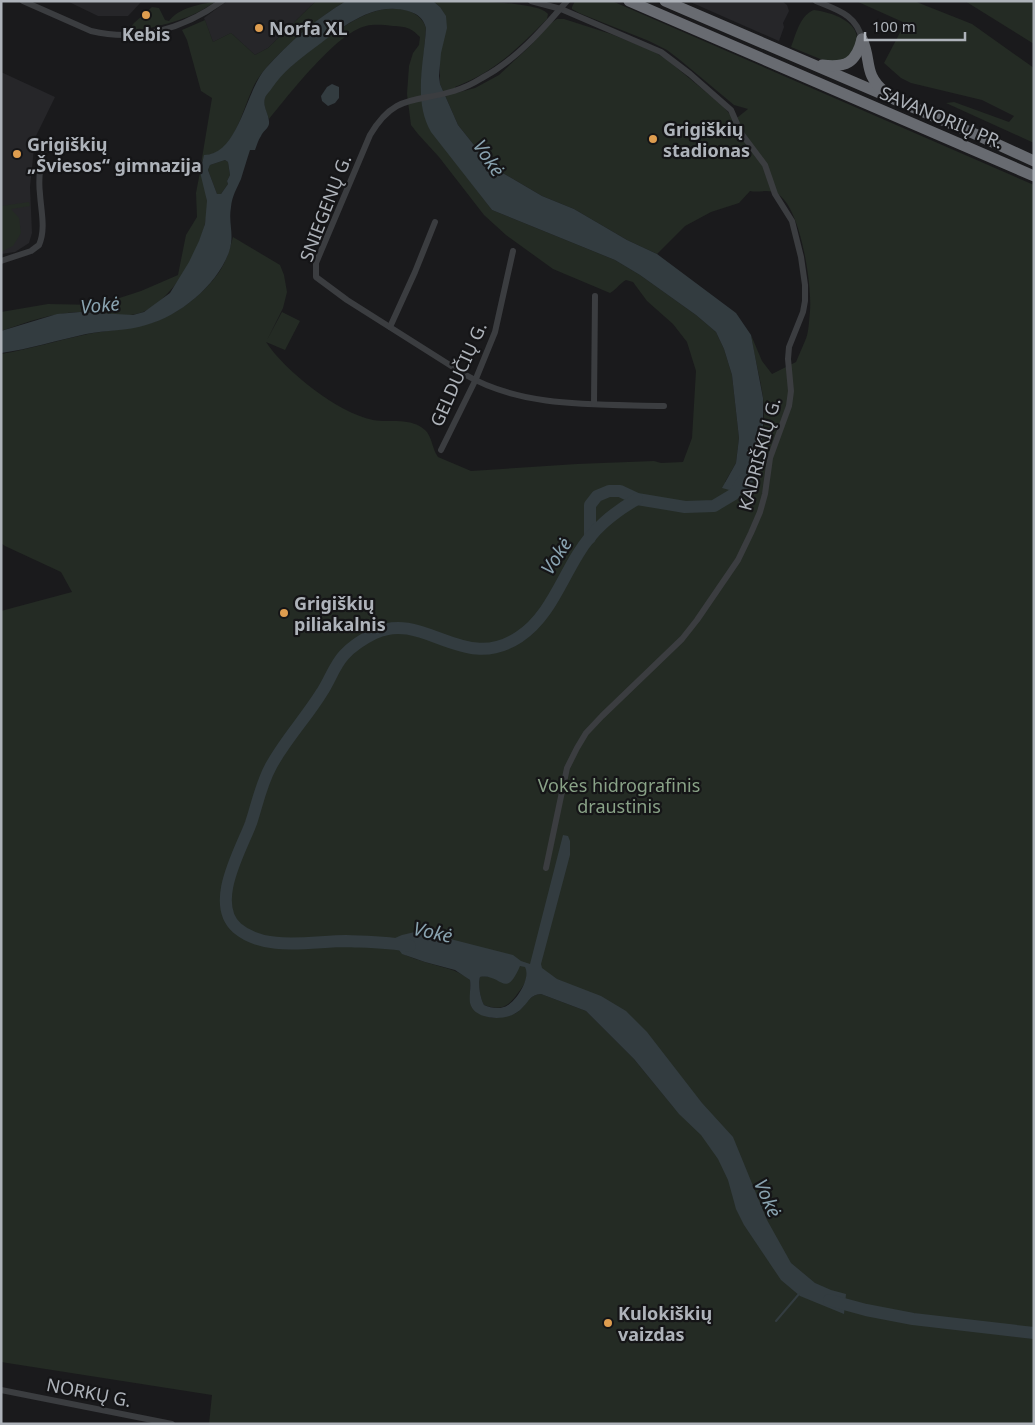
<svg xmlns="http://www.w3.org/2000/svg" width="1035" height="1425" viewBox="0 0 1035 1425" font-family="'Noto Sans',sans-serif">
<rect width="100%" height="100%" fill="#1a1a1c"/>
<!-- built -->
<g fill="#262629">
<polygon points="67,1 142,1 128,16 98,16"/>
<polygon points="227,1 316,1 268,48 255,55 231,33 213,42 204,18"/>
<polygon points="688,1 782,1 787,5 789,11 783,23 784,27 779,41"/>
<polygon points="1,72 55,97 35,138 30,187 32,233 29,243 15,252 1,254"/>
</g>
<!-- green -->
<g fill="#242b24" fill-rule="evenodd">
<path d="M216,1C190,20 167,24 136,31L131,27L134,23L152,7L159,8L165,20L169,21C180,7 199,5 216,1Z"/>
<path d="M316,1H346C319,17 277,52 259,77C243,99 238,155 205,155L201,164L212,98L201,91L187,40L182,30L205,20L213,42L231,33L255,55L268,48Z"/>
<path d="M433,1C454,1 538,0 548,14L547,19C517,49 496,71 455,87L456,93L475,88L499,75L530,46L551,23L557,19H564L611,34L653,51L666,59L723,106L733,118L738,117L748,109L734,105L680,60L667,50L649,41L579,13L572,9V7L575,1H612L1034,185V1424H209L212,1395L1,1362V611L72,592L61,572L5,546L1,543V354C31,349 58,340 88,334C109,330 140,328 159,320C182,311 208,290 221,269C227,259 230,248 233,237L280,265L284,275L287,292L283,308L267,340L282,312L300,321L285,350L266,342C285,371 338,413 373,420C390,423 411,417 425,430C432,436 432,449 438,457L471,471L577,464L654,461L661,463L683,462L692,438L696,371L687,342L673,324L647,301L633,282L626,280C619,284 617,289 610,293L553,269L506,235L484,215L439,157L418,134L411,125L407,94L409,66L413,53L419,45L420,37C410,27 407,27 393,26C384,25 374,24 366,26C337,32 288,96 269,119C267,113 262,104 265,97C275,73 344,22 370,13C389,6 419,6 426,28L421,86L445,148L492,210L615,260L640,275L696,315L716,332L724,349L732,375L739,438L736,463L725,482L750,489C761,462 766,427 763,397C760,376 754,356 751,335L762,361L772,374L796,362C799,355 802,348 805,341C809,333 809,320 810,311C812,285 801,210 779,195C770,188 760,193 750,191L739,203L711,212L685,226L657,254L627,240L574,209L542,196L501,172L486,160L458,125L440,84V7ZM403,954L514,980L483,976L480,977C478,985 480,998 484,1005C501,1011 508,1007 518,993C524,985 527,981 527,971L620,1015L676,1110L634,1059L586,1011L541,994C527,995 526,1007 516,1013C508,1017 499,1017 491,1018L470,1003V980C455,968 443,968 425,962C418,960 410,957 403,954Z"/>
<polygon points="856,1 914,1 972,24 1034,68 1034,143 946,103 954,102 1009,122 1014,116 982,100 911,83 901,78 884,63 905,23"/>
<polygon points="965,1 1034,1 1034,44"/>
<path d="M814,10C830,12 860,21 857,42C856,48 851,55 849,60L830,63L791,47C796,34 800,15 814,10Z"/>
<polygon points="225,160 228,162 230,175 227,181 228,184 221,194 217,194 208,170 210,165"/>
<path d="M200,172C203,181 207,191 207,201C210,237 176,298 143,312C124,320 99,311 79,312C52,313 27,322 1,331V312L48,304L98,305L141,291L178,275L186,235L197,217L196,193Z"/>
<polygon points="29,202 30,206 11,209 19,218 21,233 13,246 1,252 1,206"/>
</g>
<!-- water -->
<g fill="#333c40" fill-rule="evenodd">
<path d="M346,1H433L440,7L446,16L447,28L441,53L439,76L440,84L458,125L486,160L501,172L542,196L574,209L627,240L657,254L736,313L751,335L763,398V435L753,481L748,495L722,488L736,463L739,438L732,375L724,349L716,332L696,315L640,275L615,260L492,210L431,132C413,100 424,63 426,28C423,18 418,14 408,11C372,0 339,30 313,49C297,61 283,72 272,88C270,91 266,95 265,98C262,107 270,115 269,124C268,129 263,131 261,136C258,140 257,145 255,150H250C247,159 244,169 241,179C237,188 232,196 231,207C228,224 235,234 229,252C217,285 180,316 146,325C127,331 106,330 86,334C58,340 30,349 1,353V331L57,314L80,312L133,315L144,312L170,293L189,262L199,241L205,224L207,201L200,172L204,155C239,155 246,89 266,68C288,43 317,18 346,1ZM225,160L228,162L230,175L227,181L228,184L221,194H217L208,170L210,165Z"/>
<polygon points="332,84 339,87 339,98 335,103 328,106 322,101 321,96 327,87"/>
<path d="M563,835L568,836L570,841V855L541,964L542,968L557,979L601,996L626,1011L647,1032L702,1103L733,1137L767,1220L791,1263L815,1283L831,1290L846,1294L844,1314L800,1296L781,1280L744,1225L736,1209L728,1180L718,1159L701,1135L679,1114L634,1059L586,1011L541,994C530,995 530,1000 523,1007C514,1018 497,1020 484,1016C477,1014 472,1010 470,1003C469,996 471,988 470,980L455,970L425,962L402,954L394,943L395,938L402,935L419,931L513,955L521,961L530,964ZM520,966L525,967C531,978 517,1000 508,1005C501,1010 491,1008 484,1005C480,998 478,984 480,977C501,973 505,1001 520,966Z"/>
</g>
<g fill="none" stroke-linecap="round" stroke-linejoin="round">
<!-- stream -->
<polyline stroke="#333c40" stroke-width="2" points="776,1321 799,1294"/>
<!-- river -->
<g stroke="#333c40" stroke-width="12">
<polyline points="590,538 590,505 597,496 609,491 620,491 637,499 685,507 714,506 734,494 744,479"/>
<path d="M410,946C389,942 367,942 346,941C312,941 265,952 237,928C209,903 241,850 251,823C257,805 261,784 271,766C285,740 306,718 322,692C330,680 334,666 344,655C353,645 363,639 375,633C424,610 463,674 519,637C548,618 560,583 578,554C593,529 613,513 637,499"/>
<polyline points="829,1300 866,1310 913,1319 1034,1333"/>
</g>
<!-- street -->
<g stroke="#3b3d40" stroke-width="6">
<path d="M23,1L91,31C138,42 183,29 222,1"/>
<polyline points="531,1 561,9 661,52 690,74 731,110 741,133 765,165 775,194 792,221 801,257 805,285 805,301 803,312 789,347 788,359 791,391 789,406 770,458 765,494 760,512 751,533 738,560 697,620 682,639 602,716 586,733 577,748 567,768 546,868"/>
<path d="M567,1C542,30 516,60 482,78C474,83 464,88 454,91C415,103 395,93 370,135L316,263V277L347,300L464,374C524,409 597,404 664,406"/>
<path d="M816,1C837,10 856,14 862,39"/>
<path d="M1,261L31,251L39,245C46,229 41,211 40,194C38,179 40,166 43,151"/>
<polyline points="390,327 415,272 435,222"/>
<polyline points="594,404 595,296"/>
<polyline points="441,450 475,381 495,332 513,251"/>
<polyline points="1,1390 172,1424"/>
</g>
<!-- highway -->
<g stroke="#686b71" stroke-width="11">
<polyline points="629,1 1034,176"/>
<polyline points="665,1 975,134 1034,161"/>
<path d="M862,39C872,61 863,74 885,92"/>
<path d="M822,65C846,68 856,63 862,39"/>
</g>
</g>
<!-- markers -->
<g fill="#de9d4f" stroke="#151517" stroke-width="2">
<circle cx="146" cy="15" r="5"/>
<circle cx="259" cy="28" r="5"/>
<circle cx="653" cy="139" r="5"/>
<circle cx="17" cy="154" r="5"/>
<circle cx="284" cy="613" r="5"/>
<circle cx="608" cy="1323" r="5"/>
</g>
<g text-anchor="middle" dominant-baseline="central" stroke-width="4.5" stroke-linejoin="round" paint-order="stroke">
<!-- poi labels -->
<g font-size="18" font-weight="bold" fill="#aeb3ba" stroke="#151517" text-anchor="start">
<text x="269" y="28">Norfa XL</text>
<text x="146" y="34" text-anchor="middle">Kebis</text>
<text x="663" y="129">Grigiškių<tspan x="663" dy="21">stadionas</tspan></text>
<text x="27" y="144">Grigiškių<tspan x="27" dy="21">„Šviesos“ gimnazija</tspan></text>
<text x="294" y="603">Grigiškių<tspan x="294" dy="21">piliakalnis</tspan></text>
<text x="618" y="1313">Kulokiškių<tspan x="618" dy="21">vaizdas</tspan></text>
</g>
<!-- street labels -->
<g font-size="18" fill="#aeb3ba" stroke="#151517">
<text transform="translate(942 117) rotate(23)">SAVANORIŲ PR.</text>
<text transform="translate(325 208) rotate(-69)">SNIEGENŲ G.</text>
<text transform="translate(458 374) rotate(-66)">GELDUČIŲ G.</text>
<text transform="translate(759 454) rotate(-75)">KADRIŠKIŲ G.</text>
<text transform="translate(89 1392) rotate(11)">NORKŲ G.</text>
</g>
<!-- park labels -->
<g font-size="18" fill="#89a287" stroke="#151517">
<text x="619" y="785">Vokės hidrografinis<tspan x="619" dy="21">draustinis</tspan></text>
</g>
<!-- water labels -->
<g font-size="19" font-style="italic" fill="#89a3b0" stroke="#151517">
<text transform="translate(489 158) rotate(56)">Vokė</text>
<text transform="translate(100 305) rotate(-5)">Vokė</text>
<text transform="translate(556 556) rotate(-57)">Vokė</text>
<text transform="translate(433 932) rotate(12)">Vokė</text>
<text transform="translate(768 1198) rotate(66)">Vokė</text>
</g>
</g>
<!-- border -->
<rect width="1035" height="1425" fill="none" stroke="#aeb3ba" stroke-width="5"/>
<!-- scale -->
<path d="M865 32v8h100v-8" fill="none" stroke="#aeb3ba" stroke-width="2.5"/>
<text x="872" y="32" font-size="15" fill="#aeb3ba" stroke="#151517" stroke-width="4" paint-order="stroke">100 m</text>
</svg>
